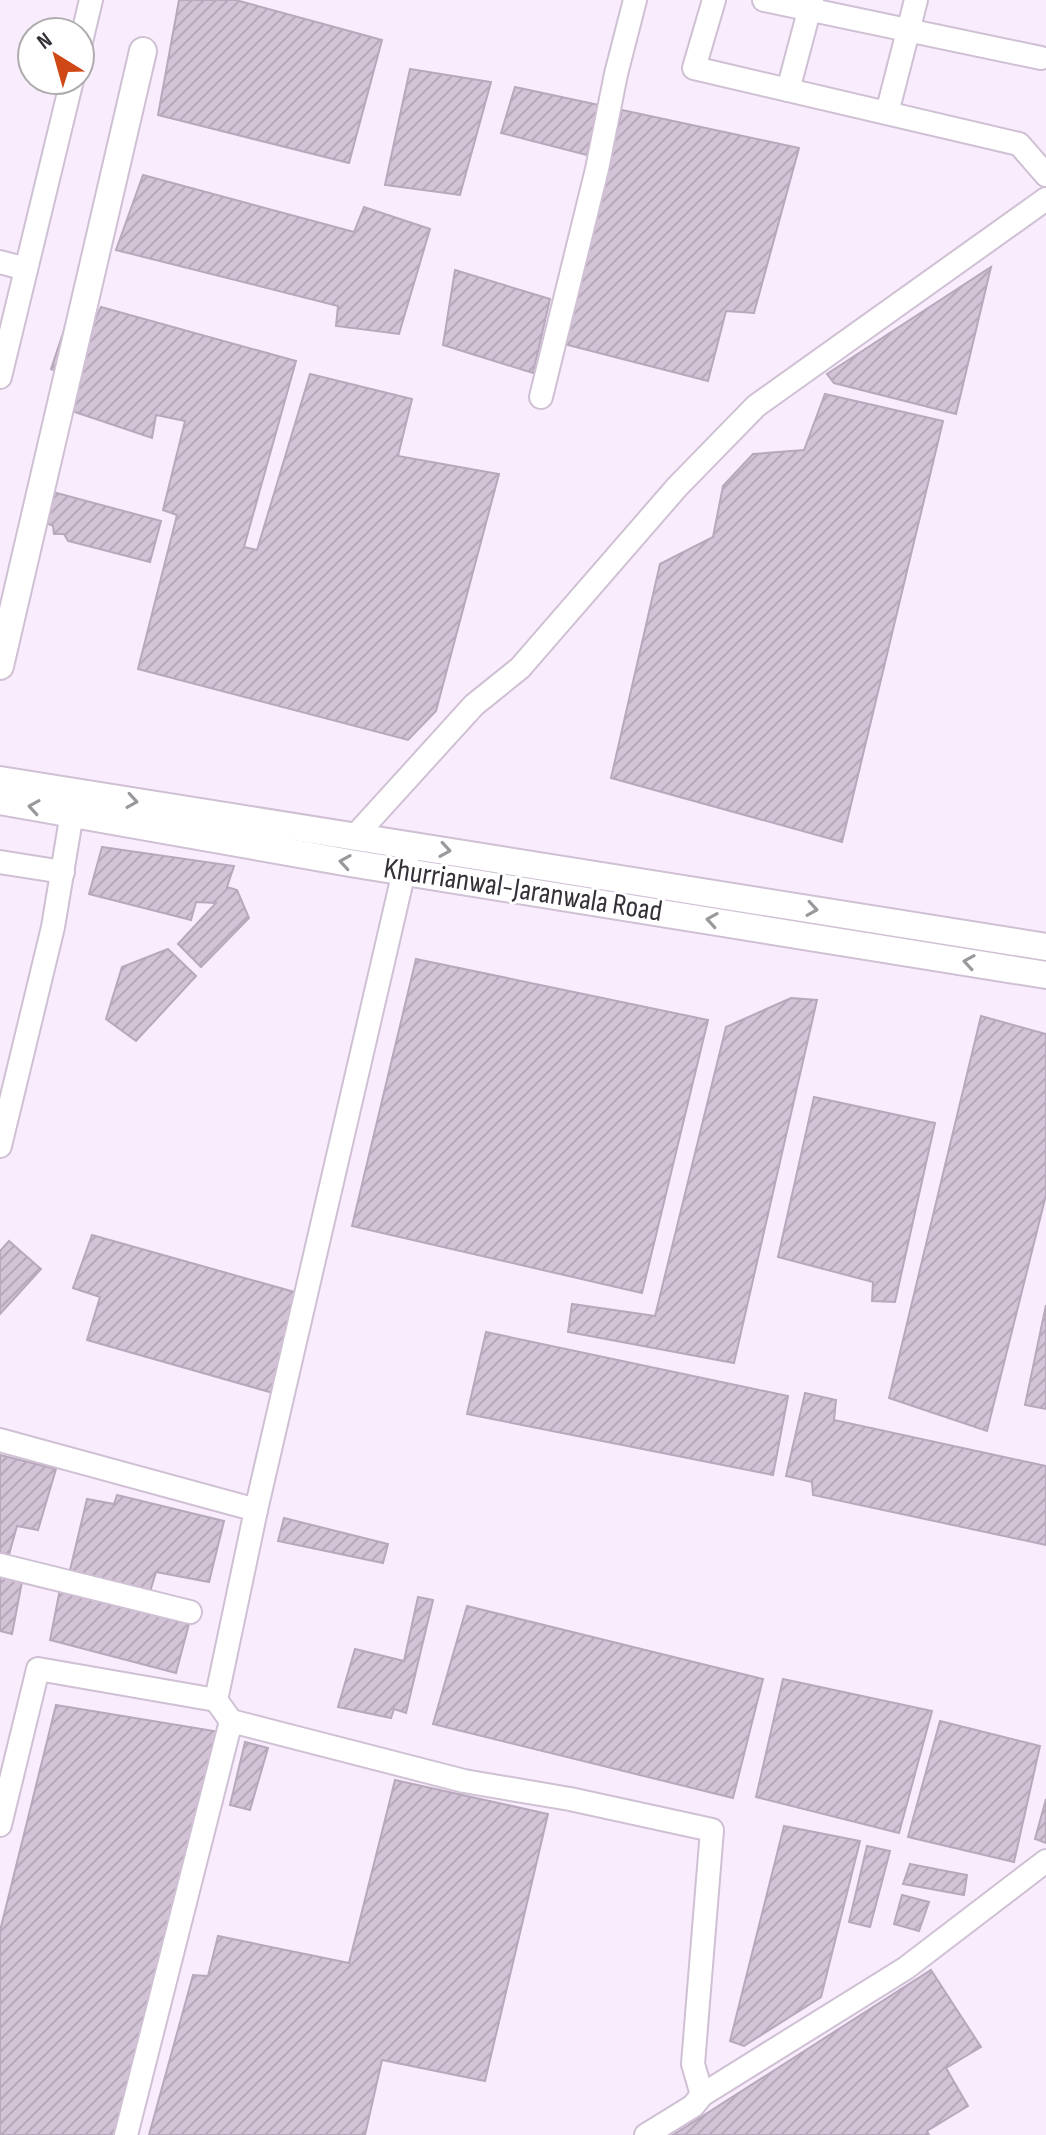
<svg xmlns="http://www.w3.org/2000/svg" width="1046" height="2135" viewBox="0 0 1046 2135" font-family="'Sofia Sans Condensed',sans-serif">
<defs>
<pattern id="building-hatch" width="6" height="6" patternUnits="userSpaceOnUse" patternTransform="scale(2)"><rect width="6" height="6" fill="#d3c3d7"/><path d="M-1 1l2-2M0 6l6-6M5 7l2-2" fill="none" stroke="#b6a8b9"/></pattern>
</defs>
<rect width="100%" height="100%" fill="#f9edfd"/>
<!-- building -->
<g fill="url(#building-hatch)" stroke="#b7a8bc" stroke-width="2">
<polygon points="179,0 236,0 382,40 349,163 158,115"/>
<polygon points="410,69 491,82 460,195 385,185"/>
<polygon points="515,87 599,105 587,155 501,133"/>
<polygon points="622,110 799,148 754,313 726,311 708,381 564,344"/>
<polygon points="143,175 354,232 364,207 430,229 399,334 336,326 338,306 116,250"/>
<polygon points="991,267 956,414 834,383 827,374"/>
<polygon points="455,270 550,299 533,373 443,345"/>
<polygon points="101,307 296,361 244,547 257,550 310,374 412,399 398,456 499,474 436,711 408,740 138,669 177,515 163,510 185,421 156,415 152,438 69,410 76,377 51,369 65,327 88,335"/>
<polygon points="825,394 943,421 842,842 611,778 660,564 713,537 723,486 753,454 804,450"/>
<polygon points="53,492 161,521 150,562 68,541 64,534 54,534 53,526 44,522"/>
<polygon points="102,847 234,866 227,887 237,890 249,918 201,967 178,944 216,903 196,902 191,920 89,894"/>
<polygon points="168,949 196,976 136,1041 106,1019 122,967"/>
<polygon points="416,959 708,1020 642,1293 352,1226"/>
<polygon points="791,998 817,1000 734,1363 568,1332 572,1304 655,1316 726,1027"/>
<polygon points="981,1016 1046,1034 1046,1195 987,1431 889,1398"/>
<polygon points="814,1097 935,1123 895,1302 872,1301 873,1282 778,1257"/>
<polygon points="92,1235 298,1293 273,1393 87,1340 100,1297 73,1288"/>
<polygon points="9,1241 41,1269 0,1314 0,1251"/>
<polygon points="1046,1305 1046,1409 1025,1405"/>
<polygon points="486,1332 788,1396 773,1475 467,1414"/>
<polygon points="805,1393 836,1400 834,1420 1046,1466 1046,1545 813,1495 812,1482 786,1476"/>
<polygon points="0,1455 56,1469 38,1530 17,1526 8,1558 0,1556"/>
<polygon points="117,1495 224,1521 209,1582 156,1572 149,1595 70,1570 87,1499 114,1504"/>
<polygon points="284,1518 388,1544 383,1563 278,1541"/>
<polygon points="0,1576 22,1582 12,1634 0,1631"/>
<polygon points="60,1589 190,1620 176,1673 50,1640"/>
<polygon points="418,1597 433,1600 406,1713 394,1709 391,1718 338,1707 355,1649 404,1661"/>
<polygon points="467,1606 763,1679 733,1798 433,1724"/>
<polygon points="783,1679 932,1711 899,1833 756,1797"/>
<polygon points="56,1705 220,1732 115,2135 0,2135 0,1931"/>
<polygon points="940,1721 1040,1746 1014,1862 908,1837"/>
<polygon points="245,1742 268,1748 250,1810 230,1805"/>
<polygon points="395,1780 548,1814 485,2081 382,2060 365,2135 149,2135 193,1975 208,1976 218,1936 349,1963"/>
<polygon points="1046,1799 1046,1843 1035,1839"/>
<polygon points="784,1826 860,1841 821,1997 744,2046 730,2041"/>
<polygon points="867,1846 890,1851 870,1927 849,1922"/>
<polygon points="910,1864 967,1875 964,1895 903,1884"/>
<polygon points="902,1895 929,1902 919,1931 894,1924"/>
<polygon points="931,1970 981,2047 946,2068 968,2106 927,2131 929,2135 673,2135"/>
</g>
<g fill="none" stroke-linecap="round" stroke-linejoin="round">
<!-- minor casing -->
<g stroke="#cfc0d4" stroke-width="26">
<g id="minor">
<polyline points="714,0 694,68 1019,144 1046,175"/>
<polyline points="764,0 1041,58"/>
<polyline points="80,46 91,0"/>
<polyline points="788,90 812,0"/>
<polyline points="887,113 916,0"/>
<polyline points="0,262 26,269"/>
<polyline points="0,377 72,80"/>
<polyline points="541,397 597,169 616,74 635,0"/>
<polyline points="356,835 474,705 520,668 677,487 756,406 1046,199"/>
<polyline points="0,862 63,872"/>
<polyline points="0,1146 53,927 72,813"/>
<polyline points="0,1440 256,1510"/>
<polyline points="0,1565 190,1612"/>
<polyline points="216,1700 256,1510 408,854"/>
<polyline points="231,1721 464,1781 570,1799 712,1830 693,2064 702,2095"/>
<polyline points="0,1825 38,1669 216,1700 231,1721 126,2135"/>
<polyline points="646,2135 693,2106 702,2095 906,1968 1046,1861"/>
</g>
</g>
<!-- major casing -->
<g stroke="#cfc0d4" stroke-width="30">
<g id="major">
<polyline points="0,666 143,51"/>
<polyline points="0,780 1046,947"/>
<polyline points="0,801 350,863 1046,975"/>
</g>
</g>
<!-- minor -->
<use href="#minor" stroke="#fff" stroke-width="22"/>
<!-- major -->
<use href="#major" stroke="#fff" stroke-width="26"/>
</g>
<!-- one-way arrows -->
<defs><path id="oneway-chevron" d="M-2-3.5L2.5 0L-2 3.5" fill="none" stroke-width="1.6" stroke-linecap="round" stroke-linejoin="round" transform="scale(2)"/></defs>
<g stroke="#9a989c">
<use href="#oneway-chevron" transform="translate(132 801) rotate(9)"/>
<use href="#oneway-chevron" transform="translate(34 807) rotate(-171)"/>
<use href="#oneway-chevron" transform="translate(445 850) rotate(9)"/>
<use href="#oneway-chevron" transform="translate(345 862) rotate(-171)"/>
<use href="#oneway-chevron" transform="translate(812 909) rotate(9)"/>
<use href="#oneway-chevron" transform="translate(712 920) rotate(-171)"/>
<use href="#oneway-chevron" transform="translate(969 962) rotate(-171)"/>
</g>
<g text-anchor="middle" dominant-baseline="central" stroke-width="6" stroke-linejoin="round" paint-order="stroke">
<!-- street labels -->
<g font-size="30" fill="#363038" stroke="#fff">
<text transform="translate(523 890) rotate(9)">Khurrianwal-Jaranwala Road</text>
</g>
</g>
<!-- north arrow -->
<g transform="translate(56 56) rotate(323)"><circle r="38" fill="#ffffff" stroke="#afacaf" stroke-width="2"/>
<path d="M0-6L14 30L0 20L-14 30Z" fill="#d04816"/>
<text y="-12" font-size="22" font-weight="bold" text-anchor="middle" fill="#363038">N</text>
</g>
</svg>
